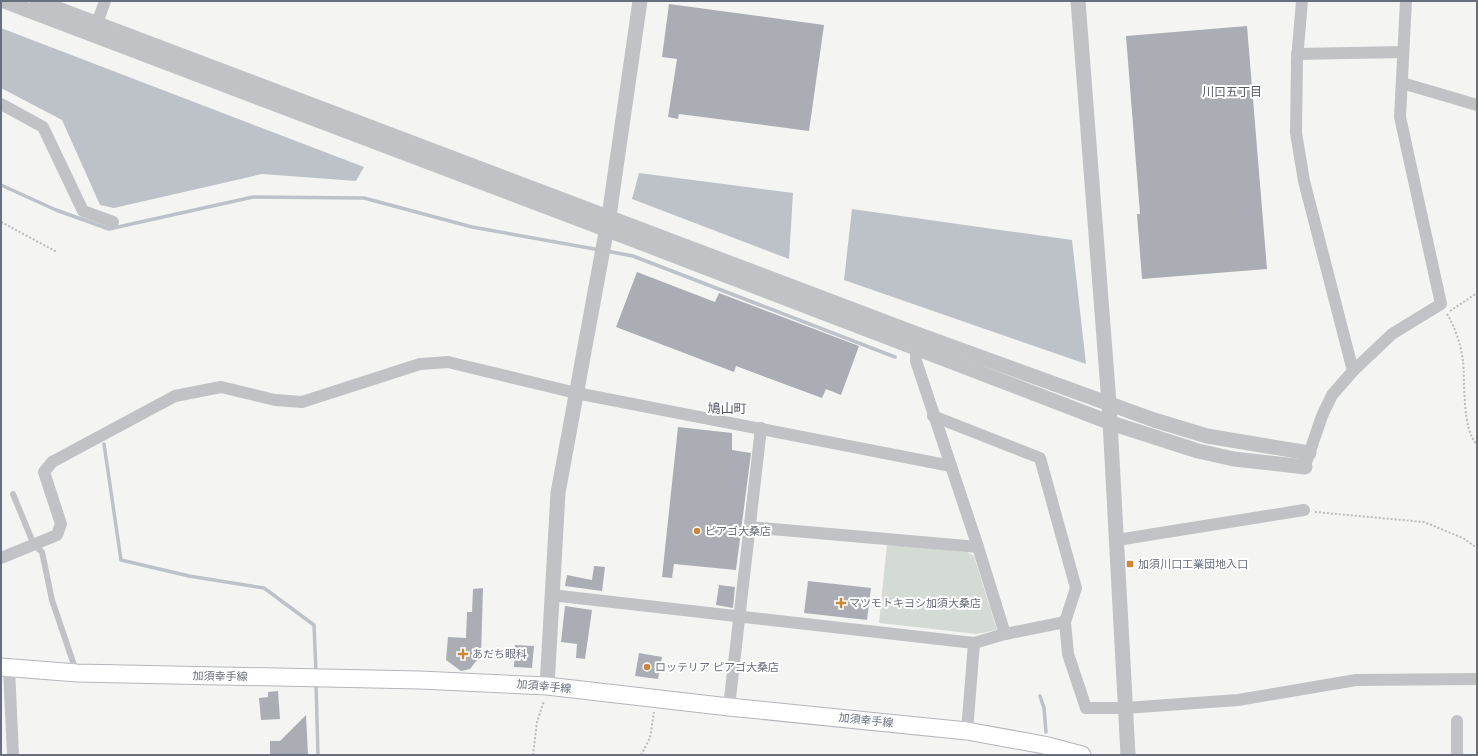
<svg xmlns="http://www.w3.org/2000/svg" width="1478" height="756" viewBox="0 0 1478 756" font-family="Arial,'Noto Sans JP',sans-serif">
<rect width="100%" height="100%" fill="#f4f5f2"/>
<!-- green -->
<polygon fill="#d4dbd4" points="887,544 967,552 974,556 997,630 977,634 879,623"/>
<!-- water -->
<g fill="#bdc2c9">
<polygon points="1,28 364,167 356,181 262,174 114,208 100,205 62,120 1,88"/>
<polygon points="639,173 793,193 789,259 632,199"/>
<polygon points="852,209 1072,240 1086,364 844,280"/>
</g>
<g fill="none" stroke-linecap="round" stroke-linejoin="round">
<!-- stream -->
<g stroke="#bdc2c9" stroke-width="3.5">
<polyline points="1,185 56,210 109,229 253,197 364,198 472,227 600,250"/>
<polyline points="606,251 633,256 895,357"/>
<polyline points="104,444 121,560 189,576 264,588 314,625 316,672"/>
<polyline points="316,683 318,755"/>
<polyline points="1040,696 1044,708 1046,732"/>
</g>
</g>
<!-- building -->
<g fill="#aaadb4">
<polygon points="669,4 824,25 809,131 679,114 678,119 668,117 677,59 662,57"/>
<polygon points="1247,26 1267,269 1142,279 1137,214 1140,214 1126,36"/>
<polygon points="637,272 715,302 719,293 859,346 841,395 826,389 822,398 736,366 734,372 616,327"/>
<polygon points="678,427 732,433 732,450 751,453 736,570 674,564 672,578 662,577"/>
<polygon points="594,566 605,567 602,591 565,586 567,575 592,580"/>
<polygon points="808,581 871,588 867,620 804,613"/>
<polygon points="719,585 735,587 733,608 716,605"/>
<polygon points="483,588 481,655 470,669 461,671 446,660 448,637 466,638 467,612 472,612 473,589"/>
<polygon points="565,606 592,610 585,659 576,658 577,644 561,642"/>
<polygon points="515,645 534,646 532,668 514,667"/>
<polygon points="639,653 662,657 658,679 635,676"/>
<polygon points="278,691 280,719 261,720 259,698 268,697 268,692"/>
<polygon points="306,715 308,754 270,754 270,741 280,741"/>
</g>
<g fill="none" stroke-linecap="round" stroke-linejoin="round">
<!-- secondary casing -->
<g stroke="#b3b5bb" stroke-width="19">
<polyline id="secondary" points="1,667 77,673 420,680 547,686 729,707 967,731 1044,745 1082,755"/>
</g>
<!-- path -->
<g stroke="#babbbe" stroke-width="2" stroke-dasharray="2 2" stroke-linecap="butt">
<polyline points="1,222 57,252"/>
<polyline points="1450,311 1477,293"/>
<path d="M1447,314C1455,327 1461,345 1463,361C1465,380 1462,432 1477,444"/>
<polyline points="1315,512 1424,522 1463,538 1477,548"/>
<polyline points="533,755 537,722 544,701"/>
<polyline points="641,755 650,738 654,712"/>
</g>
<!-- service -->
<polyline stroke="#c1c2c6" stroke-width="6" points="13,494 34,545 42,552 52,600 76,671"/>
<!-- minor -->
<g stroke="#c1c2c6" stroke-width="12">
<polyline points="1302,1 1297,59 1296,133 1304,181 1353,371"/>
<polyline points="94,32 105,1"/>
<polyline points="1297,54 1403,52"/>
<polyline points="1402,83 1477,105"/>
<polyline points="1,104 43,127 83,211 113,222"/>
<polyline points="933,416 1040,458 1076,588 1065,622 1068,654 1086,708 1125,708 1238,700 1356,680 1477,679"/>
<polyline points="1307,460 1322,416 1332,395 1353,371 1392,334 1441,304 1400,117 1406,1"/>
<polyline points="749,527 978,547"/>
<polyline points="1117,540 1304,510"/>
<polyline points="1,558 57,535 61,524 44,472 52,462 175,396 221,387 275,400 302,402 420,364 448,362 576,393 951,466"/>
<polyline points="551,595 974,643 1005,634 978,547 916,361 916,341"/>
<polyline points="1005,634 1065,622"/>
<polyline points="9,669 13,755"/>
<polyline points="729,707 761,428"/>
<polyline points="967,731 974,643"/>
<polyline points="1457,755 1457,721"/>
</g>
<!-- tertiary -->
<g stroke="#c1c2c6" stroke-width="15">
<polyline points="4,1 626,237 1111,423 1198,451 1234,459 1305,467"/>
<polyline points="37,1 917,334 1154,420 1207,436 1309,453"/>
<polyline points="1078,1 1109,403 1128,755"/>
<polyline points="547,686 558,493 609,216 640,1"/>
</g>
<!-- secondary -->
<use href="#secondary" stroke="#fff" stroke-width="17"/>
</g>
<!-- markers -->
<g fill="#cd8539" stroke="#fff" stroke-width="1.5">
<circle cx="697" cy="531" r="4"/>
<rect x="1126" y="560" width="8" height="8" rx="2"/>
<path d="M839 597h4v4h4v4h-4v4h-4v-4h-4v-4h4z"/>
<path d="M461 648h4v4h4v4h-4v4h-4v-4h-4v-4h4z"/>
<circle cx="647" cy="667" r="4"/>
</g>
<g text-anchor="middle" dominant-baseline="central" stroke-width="4" stroke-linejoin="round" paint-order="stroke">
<!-- poi labels -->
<g font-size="11" fill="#676e7f" stroke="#fff" text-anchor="start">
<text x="705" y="531">ピアゴ大桑店</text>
<text x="1138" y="564">加須川口工業団地入口</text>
<text x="849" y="603">マツモトキヨシ加須大桑店</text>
<text x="472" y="654">あだち眼科</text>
<text x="655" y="667">ロッテリア ピアゴ大桑店</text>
</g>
<!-- street labels -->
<g font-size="11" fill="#676e7f" stroke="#fff">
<text transform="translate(220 676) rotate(1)">加須幸手線</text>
<text transform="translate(544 686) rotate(5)">加須幸手線</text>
<text transform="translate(866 720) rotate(6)">加須幸手線</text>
</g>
<!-- neighbourhood labels -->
<g font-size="12" fill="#545965" stroke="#fff">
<text x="1232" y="92">川口五丁目</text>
</g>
<!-- quarter labels -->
<g font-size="13" fill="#545965" stroke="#fff">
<text x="727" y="408">鳩山町</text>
</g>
</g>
<!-- border -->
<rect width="1478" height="756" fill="none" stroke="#676e7f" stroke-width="4"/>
</svg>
